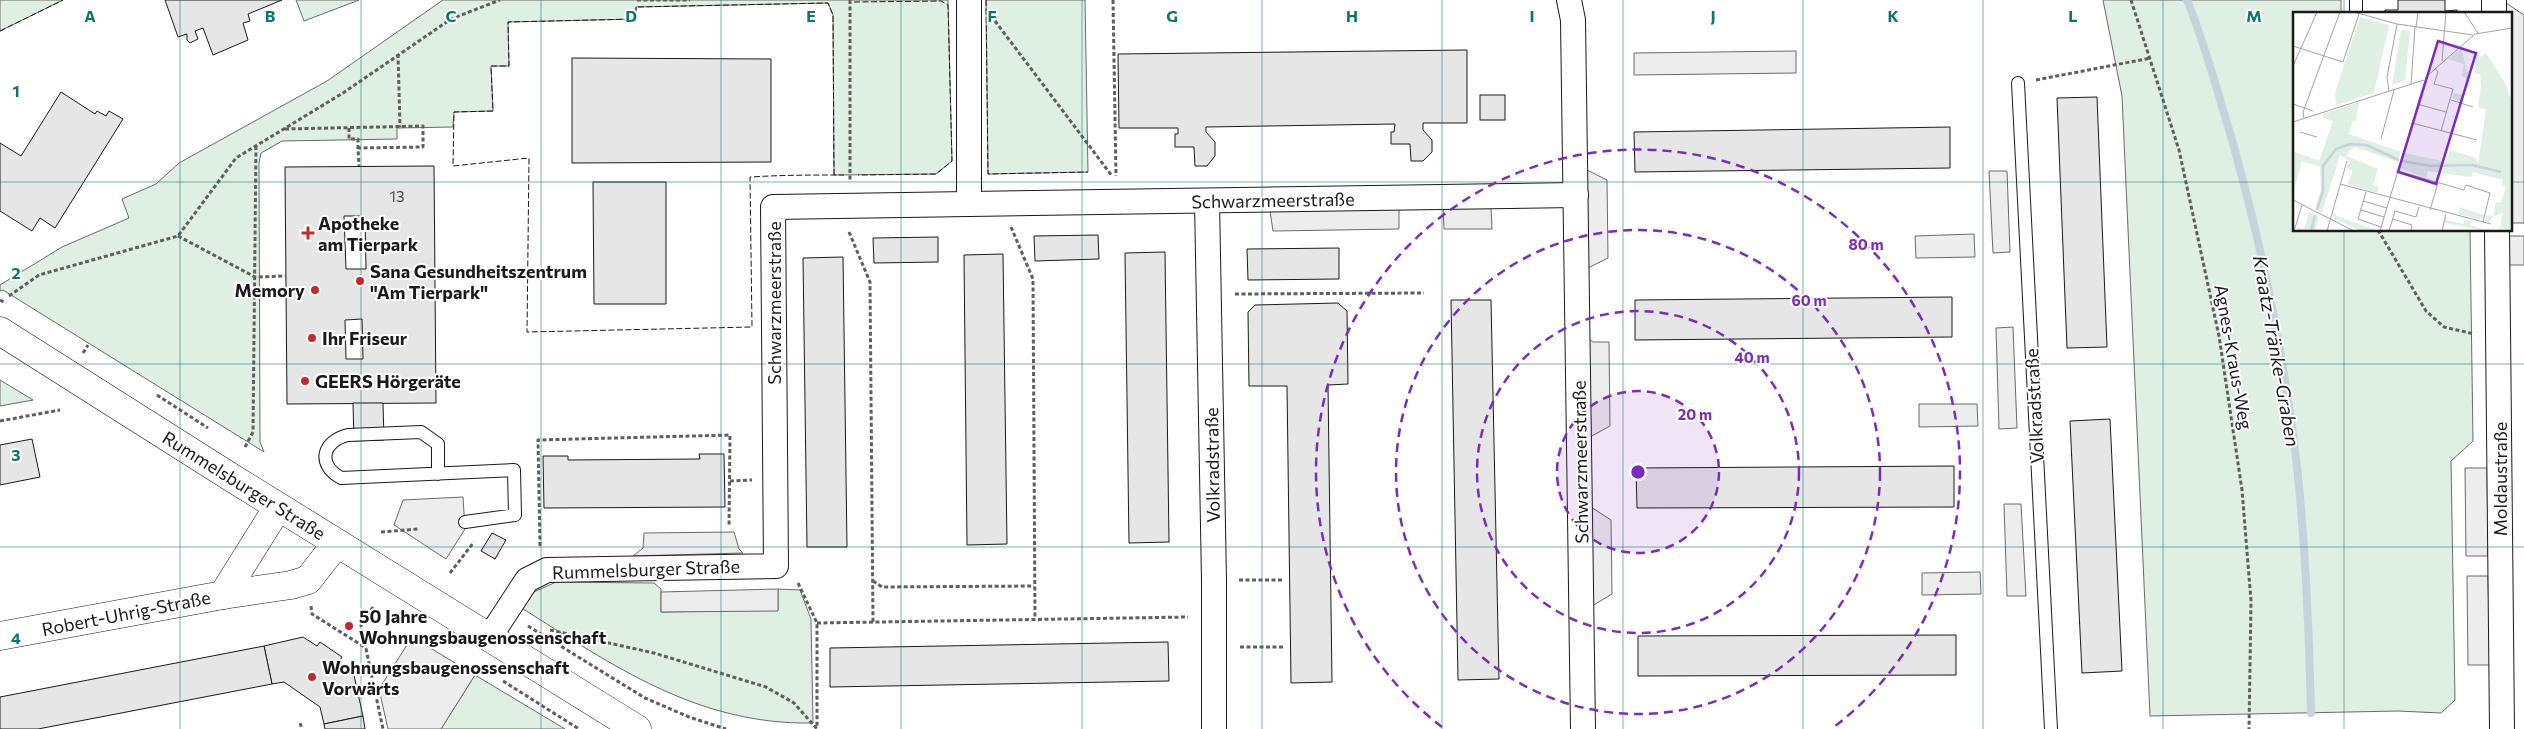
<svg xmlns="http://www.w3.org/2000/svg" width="2524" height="729" viewBox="0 0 2524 729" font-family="Commissioner,sans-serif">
<rect width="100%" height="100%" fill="#fff"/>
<!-- green -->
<g fill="#e0efe3" stroke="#6a6a6a">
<polygon points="0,0 63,0 0,31"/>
<polygon points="296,0 359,0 304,21"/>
<polygon points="443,0 948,0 952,161 936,174 834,175 833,15 828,3 636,7 636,19 508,22 509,66 491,66 493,111 454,112 453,127 397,128 397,139 282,141 261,153 259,163 260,442 264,452 3,290 0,291 0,285 62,247 129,218 122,199 156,184 179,163 327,81"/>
<polygon points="986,0 1085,0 1088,172 988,174"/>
<polygon points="2103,0 2341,0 2341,14 2294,14 2294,230 2470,230 2473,441 2451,461 2455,700 2441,713 2398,711 2150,716 2122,96"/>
<polygon points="0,380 33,400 0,406"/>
<path d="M556,582L654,583L661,589V612L778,610V589L800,590L811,619L813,723C697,725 614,666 520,607L534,592Z"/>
<polygon points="475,675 565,729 441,729"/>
</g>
<!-- parking -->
<g fill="#ededed" stroke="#6a6a6a">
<polygon points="2506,3 2524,15 2524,223 2510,223 2510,14 2506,14"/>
<polygon points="1796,51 1796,73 1634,75 1634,53"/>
<polygon points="1587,170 1607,180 1608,258 1588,268"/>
<polygon points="1989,171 2007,171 2010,252 1993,253"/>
<polygon points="1443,208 1491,208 1492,229 1444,229"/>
<polygon points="1399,209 1399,229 1273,231 1270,211"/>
<polygon points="1974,234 1975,257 1916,258 1915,236"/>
<rect x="2509" y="236" width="15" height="29"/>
<polygon points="2013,327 2017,428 1999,429 1996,328"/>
<polygon points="1589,339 1593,342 1609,342 1610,426 1590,437"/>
<polygon points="1919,404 1977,404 1978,426 1919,427"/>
<polygon points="2465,468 2487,468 2488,556 2466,556"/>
<polygon points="463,497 465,529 446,559 394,525 403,500"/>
<polygon points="2004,504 2021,504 2026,596 2007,596"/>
<polygon points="1591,507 1611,520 1612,594 1592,606"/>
<polygon points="734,532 739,549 743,553 633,556 643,548 644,533"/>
<polygon points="1980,572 1981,594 1922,595 1922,573"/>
<polygon points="2467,576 2488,576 2490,665 2468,665"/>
<polygon points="778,589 778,611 661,612 661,592"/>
<polygon points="412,637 475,675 441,729 388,729 379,689"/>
</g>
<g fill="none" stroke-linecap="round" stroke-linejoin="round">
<!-- stream -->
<path stroke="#c6d2dc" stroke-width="8" d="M2187,0C2204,41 2215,84 2228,126C2260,237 2284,352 2297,467C2306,549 2309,631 2311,713"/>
</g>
<!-- building -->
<g fill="#e6e6e6" stroke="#1a1a1a" fill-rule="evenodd">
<polygon points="165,0 282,0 248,14 250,21 243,23 248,40 213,55 203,28 195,31 198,39 190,43 187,40 187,34 178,37"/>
<polygon points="2398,0 2445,0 2445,11 2457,10 2457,14 2385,14 2385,10 2398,10"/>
<polygon points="1467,50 1467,123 1423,123 1423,130 1432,140 1432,152 1423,161 1411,161 1410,144 1391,144 1391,132 1394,132 1395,124 1206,127 1206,132 1215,142 1215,156 1207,166 1195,166 1194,147 1175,147 1175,134 1178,134 1178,128 1119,128 1118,54"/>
<polygon points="572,58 771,59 771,162 572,163"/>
<polygon points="61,92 95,114 97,111 106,116 109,111 123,119 55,228 40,218 32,231 0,211 0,143 21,156"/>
<rect x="1480" y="95" width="25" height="25"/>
<polygon points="2097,97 2107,347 2067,348 2057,98"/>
<polygon points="1950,127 1950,168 1635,172 1634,132"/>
<path d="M434,166L436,403L287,404L285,167ZM344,216H365L366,269H346ZM362,319L363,359H346L345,320Z"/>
<polygon points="593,182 666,182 666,304 594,304"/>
<polygon points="1098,235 1099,259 1035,261 1034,236"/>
<polygon points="938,237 938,262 874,263 873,238"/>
<polygon points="1339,248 1339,279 1248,280 1247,249"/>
<polygon points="1165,252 1169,542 1129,543 1125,253"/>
<polygon points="1003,254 1007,544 967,545 964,255"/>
<polygon points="843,257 847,547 807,547 803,258"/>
<polygon points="1952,297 1952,337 1635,340 1635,300"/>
<polygon points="1451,300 1491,300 1499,679 1458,680"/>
<polygon points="1338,303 1347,311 1348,384 1328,385 1332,682 1291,683 1287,386 1249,386 1248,312 1255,305"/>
<polygon points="353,403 383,403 384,440 354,441"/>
<polygon points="2110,419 2122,671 2082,673 2070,421"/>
<polygon points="32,439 40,477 0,485 0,445"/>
<polygon points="699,454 724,454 725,507 544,508 543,456 568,456 568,460 700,459"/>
<polygon points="1954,466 1954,507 1637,508 1636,468"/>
<polygon points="492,533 506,540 495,559 481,551"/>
<polygon points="1956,635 1956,675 1638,676 1638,636"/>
<polygon points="303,637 317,646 320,642 342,657 339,662 353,671 363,716 324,724 320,707 284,682 272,684 264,646"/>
<polygon points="1168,642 1169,681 830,687 830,648"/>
<polygon points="264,646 272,684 38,729 0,729 0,697"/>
<polygon points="363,716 365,729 325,729 324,724"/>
</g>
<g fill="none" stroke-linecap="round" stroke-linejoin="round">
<!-- lane casing -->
<g stroke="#1a1a1a" stroke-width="14">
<g id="lane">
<polyline points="2356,0 2356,14"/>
<polyline points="2018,83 2051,729"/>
<path d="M438,474V444L421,432L348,435C323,441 316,464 341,478L514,470L515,515L465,522"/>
</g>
</g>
<!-- street casing -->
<g stroke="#1a1a1a" stroke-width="26">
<g id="street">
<polyline points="969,0 969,204"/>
<polyline points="1569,0 1573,20 1583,729"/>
<polyline points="2494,0 2494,14"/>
<polyline points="1207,201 1214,580 1214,729"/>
<polyline points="2497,230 2502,729"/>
<polyline points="489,638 527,580 547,570 776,566 773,207 1576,195"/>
</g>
</g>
<!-- secondary casing -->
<g stroke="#1a1a1a" stroke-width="29">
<g id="secondary">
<polyline points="0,331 229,476 637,729"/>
<polyline points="223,595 278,507"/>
<polyline points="0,636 223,595 291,585 308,580 337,543"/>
</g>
</g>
<!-- path -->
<g stroke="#5f5f5f" stroke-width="3" stroke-dasharray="4 2.5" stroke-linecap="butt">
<polyline points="637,0 690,0"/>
<polyline points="850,0 850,181"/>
<polyline points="1113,0 1116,176"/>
<polyline points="2131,0 2179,150 2219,336 2242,490 2251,601 2249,729"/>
<polyline points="995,21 1112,176"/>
<polyline points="398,54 400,127"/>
<polyline points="2036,80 2151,58"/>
<polyline points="349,128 349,139 358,139 358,148"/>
<polyline points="285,129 423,126 423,147 358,148 359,166"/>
<polyline points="1011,227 1033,279 1035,619"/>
<polyline points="2378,230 2426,311 2444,327 2474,334"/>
<polyline points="849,232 870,282 873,622"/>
<polyline points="178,236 255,277 286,276"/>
<polyline points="1235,294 1424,293"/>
<polyline points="9,296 39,275 178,236 236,158 343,93 451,19 500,0"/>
<polyline points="0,300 6,303"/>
<polyline points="83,353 88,345"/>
<polyline points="157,395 208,428"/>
<polyline points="0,421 60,410"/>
<polyline points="245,447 253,432 256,146"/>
<polyline points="730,481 752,480"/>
<polyline points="381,532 418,529"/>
<polyline points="540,546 538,440 730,435 729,527"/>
<polyline points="450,573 474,542"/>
<polyline points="1239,580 1283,580"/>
<polyline points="873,581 882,587 1034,586"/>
<polyline points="798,583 817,623 817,728"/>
<polyline points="311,606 312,614 366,648"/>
<polyline points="373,607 361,625 383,729"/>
<polyline points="817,623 1188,617"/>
<polyline points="528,626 645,698 689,717 726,729"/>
<polyline points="550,630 654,653 766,687 794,703 817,729"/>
<polyline points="1240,647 1284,647"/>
<polyline points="503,681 579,729"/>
<polyline points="300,723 302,729"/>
</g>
<!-- lane -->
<use href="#lane" stroke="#fff" stroke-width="12"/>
<!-- street -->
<use href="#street" stroke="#fff" stroke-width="24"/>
<!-- secondary -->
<use href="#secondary" stroke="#fff" stroke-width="28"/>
<!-- fence -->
<g stroke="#1a1a1a" stroke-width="1" stroke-dasharray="6 2.5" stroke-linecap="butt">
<polyline points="986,0 988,174 1088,172"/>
<polyline points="854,2 941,1 948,5 952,161 936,174 858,175"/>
<polyline points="0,31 63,0"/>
<path d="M834,175L833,15L828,3L636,7V19L508,22L509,66H491L493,111L454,112L453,166L529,158L527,332L752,327L750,177C782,175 813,175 844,175"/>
</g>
</g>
<!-- grid -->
<path fill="none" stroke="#0f766e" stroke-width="1" stroke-opacity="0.55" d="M180,0V729M361,0V729M541,0V729M721,0V729M901,0V729M1082,0V729M1262,0V729M1442,0V729M1623,0V729M1803,0V729M1983,0V729M2163,0V729M2344,0V14M0,182H2294M2510,182H2524M2344,230V729M0,364H2524M0,547H2524"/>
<!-- distance rings -->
<circle cx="1638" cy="472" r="81" fill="#7b2cbf" fill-opacity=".12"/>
<g fill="none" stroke="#7b2cbf" stroke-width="2.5" stroke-dasharray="9 6">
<circle cx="1638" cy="472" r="81"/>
<circle cx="1638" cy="472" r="161"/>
<circle cx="1638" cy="472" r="242"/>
<path d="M1442 727A322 322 0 1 1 1834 727"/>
</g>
<!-- markers -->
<g fill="#c62828" stroke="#fff" stroke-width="2">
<path d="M305.5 225.5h5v5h5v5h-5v5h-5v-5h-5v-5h5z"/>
<circle cx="360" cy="281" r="5"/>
<circle cx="315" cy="290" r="5"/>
<circle cx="312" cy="338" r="5"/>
<circle cx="305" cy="381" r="5"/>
<circle cx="349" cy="626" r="5"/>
<circle cx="312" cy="677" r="5"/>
</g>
<g text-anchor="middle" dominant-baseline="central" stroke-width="4" stroke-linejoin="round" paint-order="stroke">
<!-- number labels -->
<g font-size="15" fill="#4d4d4d">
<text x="397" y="196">13</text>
</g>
<!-- street labels -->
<g font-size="18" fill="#1a1a1a" stroke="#fff">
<text transform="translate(1273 200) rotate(-1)">Schwarzmeerstraße</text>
<text transform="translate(774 303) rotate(-90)">Schwarzmeerstraße</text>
<text transform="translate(2234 357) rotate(80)">Agnes-Kraus-Weg</text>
<text transform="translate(2034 406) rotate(-93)">Volkradstraße</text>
<text transform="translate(1580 462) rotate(-91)">Schwarzmeerstraße</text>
<text transform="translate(1212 465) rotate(-91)">Volkradstraße</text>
<text transform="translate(2500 479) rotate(-90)">Moldaustraße</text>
<text transform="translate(244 485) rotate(32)">Rummelsburger Straße</text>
<text transform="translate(646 569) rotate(-2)">Rummelsburger Straße</text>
<text transform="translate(126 613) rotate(-11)">Robert-Uhrig-Straße</text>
</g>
<!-- poi labels -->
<g font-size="18" font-weight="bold" fill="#1a1a1a" stroke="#fff" text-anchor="start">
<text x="318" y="223">Apotheke<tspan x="318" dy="21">am Tierpark</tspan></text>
<text x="370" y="271">Sana Gesundheitszentrum<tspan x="370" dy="21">"Am Tierpark"</tspan></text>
<text x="305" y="290" text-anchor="end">Memory</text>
<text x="322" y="338">Ihr Friseur</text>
<text x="315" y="381">GEERS Hörgeräte</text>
<text x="359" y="616">50 Jahre<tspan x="359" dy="21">Wohnungsbaugenossenschaft</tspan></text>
<text x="322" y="667">Wohnungsbaugenossenschaft<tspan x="322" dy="21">Vorwärts</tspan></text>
</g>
<!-- water labels -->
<g font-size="19" font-style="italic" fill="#1a1a1a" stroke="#fff">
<text transform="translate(2277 351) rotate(80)">Kraatz-Tränke-Graben</text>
</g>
</g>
<!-- overview -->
<g transform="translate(2293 12)">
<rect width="219" height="219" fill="#fff"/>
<path d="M67,5L96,13L81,81L43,93L42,81ZM108,18L117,19L112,69L99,73ZM168,36L176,66L169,90L159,86L161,81L170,83L174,67L169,64L171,52L155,47ZM183,38L187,45L193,41L213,72L219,91V219L208,216L206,219L210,201L199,205L196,211L192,209L194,203L200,204L203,190L208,191L213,175L209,173L210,168L180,160L178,165L135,159L133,166L107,156L112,141L153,150L157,138L183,146L185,152L193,97L185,95L188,74L187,62H182ZM66,90L63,109L60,108L56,122L108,140L105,150L62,135L56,139L54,144L85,157L80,173L86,175L84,181L54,172L59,162V158L53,156L57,149L47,143L29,201L22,197L28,178L27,155L9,149L0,181V139L26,149L40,109L31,106L30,102ZM167,195L191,203L190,208L165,202ZM16,200L26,205L22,219H4L5,215L11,217ZM41,200L44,204L85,219H68L40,206ZM153,204L154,208L170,212L172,208L177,209V213L194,219L152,211Z" fill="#e0efe3"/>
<path fill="none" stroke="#c6d2dc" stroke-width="2.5" d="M109,149L138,154L179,153L208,160M24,198L30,179V154L43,137L57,132L73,133L106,148M18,219L22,203"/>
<path fill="none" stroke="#a3a3a3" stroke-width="1" d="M61,0L104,12L180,23M171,0L185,21M123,15L125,0M0,34L50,50L66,2M149,49L153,0M0,54L24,0M142,56L145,60L141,72L160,77L148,119M118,72L122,15M96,79L94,65L104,12M158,88L180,95M0,92L20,99M124,92L153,100M11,106L10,100L47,0M0,110L131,68M119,111L184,128M7,120L24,125M88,127L101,78M105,159L171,178L173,173L197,181L190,210M47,172L198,212M73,180L65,207L88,215M0,188L61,219M70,189L94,196M68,198L91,205M137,198L145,171M100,207L119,213L118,219M1,219L9,193M34,219L54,149M87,219L133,65L182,22L219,16M96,219L102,199L123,205L126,195M149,219L153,202"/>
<path fill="#7b2cbf" fill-opacity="0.15" stroke="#7b2cbf" stroke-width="2.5" d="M145,29L183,41L143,172L105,160Z"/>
<rect width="219" height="219" fill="none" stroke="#1a1a1a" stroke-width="2.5"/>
</g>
<g font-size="16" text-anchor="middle" font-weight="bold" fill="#0f766e" stroke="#fff" stroke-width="4" stroke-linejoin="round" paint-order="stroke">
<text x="90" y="22">A</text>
<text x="270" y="22">B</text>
<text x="451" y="22">C</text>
<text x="631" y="22">D</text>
<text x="811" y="22">E</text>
<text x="992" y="22">F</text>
<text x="1172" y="22">G</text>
<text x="1352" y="22">H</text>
<text x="1532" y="22">I</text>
<text x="1713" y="22">J</text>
<text x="1893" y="22">K</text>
<text x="2073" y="22">L</text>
<text x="2254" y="22">M</text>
<text x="16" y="97">1</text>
<text x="16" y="279">2</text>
<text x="16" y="461">3</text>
<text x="16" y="644">4</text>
</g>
<circle cx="1638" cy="472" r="8" fill="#7b2cbf" stroke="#fff" stroke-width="2.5"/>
<g font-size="15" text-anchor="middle" font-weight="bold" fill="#7b2cbf" stroke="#fff" stroke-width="4" stroke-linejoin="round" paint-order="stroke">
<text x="1866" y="250">80 m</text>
<text x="1809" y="306">60 m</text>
<text x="1752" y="363">40 m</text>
<text x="1695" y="420">20 m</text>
</g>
</svg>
